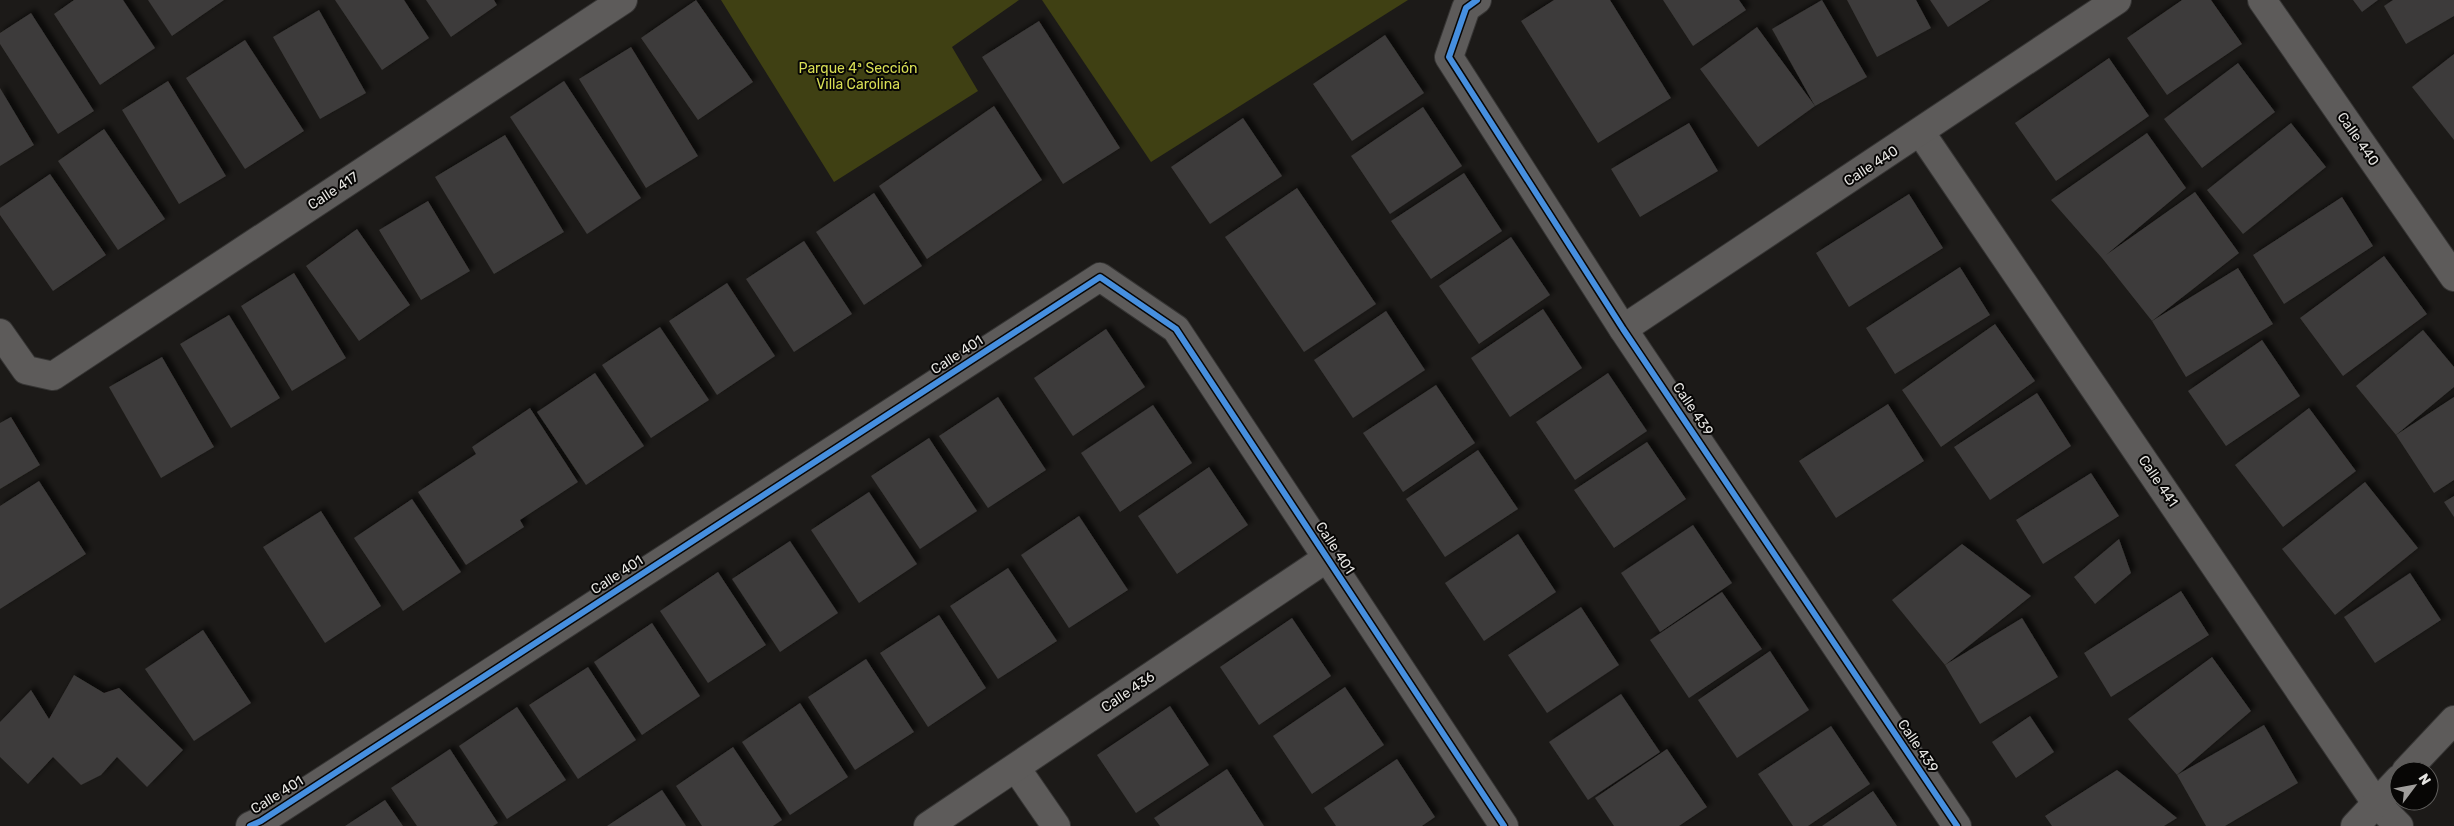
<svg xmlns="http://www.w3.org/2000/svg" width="2454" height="826" viewBox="0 0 2454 826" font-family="Rubik,sans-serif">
<defs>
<filter id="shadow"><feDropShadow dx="4.5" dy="-4.5" stdDeviation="2.5" flood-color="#0009"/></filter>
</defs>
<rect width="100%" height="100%" fill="#1c1a18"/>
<!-- green -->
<g fill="#3f4013">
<polygon points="721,0 1019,0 952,47 978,91 834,182"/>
<polygon points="1042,0 1408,0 1151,162"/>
</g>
<!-- building -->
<g fill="#3d3b3a" filter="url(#shadow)">
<polygon points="74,0 123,0 155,48 100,85 54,14"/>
<polygon points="148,0 224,0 172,36"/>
<polygon points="335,0 404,0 429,38 382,70"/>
<polygon points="426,0 494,0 497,5 451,37"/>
<polygon points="696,0 753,82 698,120 641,38"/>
<polygon points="1554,0 1610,0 1671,98 1598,143 1521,21"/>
<polygon points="1663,0 1739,0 1746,10 1693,46"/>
<polygon points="1822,0 1867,77 1815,106 1772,29"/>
<polygon points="1847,0 1916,0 1931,28 1877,57"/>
<polygon points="1930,0 1990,0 1948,27"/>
<polygon points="2182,0 2211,0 2242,44 2167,95 2127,38"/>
<polygon points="2353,0 2378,0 2362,12"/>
<polygon points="2393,0 2454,0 2454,16 2406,44 2384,6"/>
<polygon points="319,10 366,93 320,119 273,37"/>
<polygon points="31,13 94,111 58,134 0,44 0,33"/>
<polygon points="1039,21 1120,148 1063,184 982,57"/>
<polygon points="1757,27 1815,106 1758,147 1700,69"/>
<polygon points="1385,35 1424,93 1352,141 1313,84"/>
<polygon points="245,40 304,131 245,169 186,78"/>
<polygon points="631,47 698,156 646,188 579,79"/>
<polygon points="2454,54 2454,140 2412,87"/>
<polygon points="2109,58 2149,116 2056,181 2015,123"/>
<polygon points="2238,63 2275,112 2202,168 2164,119"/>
<polygon points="168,81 226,176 179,204 122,110"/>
<polygon points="564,81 641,198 587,234 510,117"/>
<polygon points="0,88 34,145 0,166"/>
<polygon points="994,106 1042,180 927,259 879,186"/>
<polygon points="1423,107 1462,166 1390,214 1351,156"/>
<polygon points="1243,118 1282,176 1210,224 1171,167"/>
<polygon points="1689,123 1718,171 1640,217 1611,169"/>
<polygon points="2291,123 2326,167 2243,234 2207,190"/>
<polygon points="104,129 165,219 118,250 58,161"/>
<polygon points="2147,133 2186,188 2106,255 2195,192 2239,253 2152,321 2102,258 2051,200"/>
<polygon points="505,135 564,232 494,274 435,177"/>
<polygon points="1464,173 1502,231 1431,279 1391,221"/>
<polygon points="50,174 106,255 53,291 0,215 0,208"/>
<polygon points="1297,188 1376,304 1304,352 1225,237"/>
<polygon points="874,193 922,266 864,305 816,232"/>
<polygon points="1909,194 1943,248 1849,307 1816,253"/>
<polygon points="2342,197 2373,246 2284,304 2253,255"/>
<polygon points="428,201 470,271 421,300 379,230"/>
<polygon points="357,229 410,305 359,341 306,266"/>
<polygon points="1511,237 1550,295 1479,344 1439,286"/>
<polygon points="804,241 852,314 794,352 746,279"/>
<polygon points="2384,256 2427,314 2343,376 2300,318"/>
<polygon points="1960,267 1990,315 1895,374 1866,328"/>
<polygon points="2238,268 2273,324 2186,377 2152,321"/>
<polygon points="294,273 346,358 292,391 241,306"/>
<polygon points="727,283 775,356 717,395 669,321"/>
<polygon points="1543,309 1582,368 1510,417 1471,358"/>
<polygon points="1386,311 1425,370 1353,418 1314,360"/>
<polygon points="229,315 280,398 231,428 180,344"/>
<polygon points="1995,324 2035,381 1941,447 1902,390"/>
<polygon points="660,327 709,400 651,438 602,365"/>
<polygon points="1106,329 1145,387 1073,436 1034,378"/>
<polygon points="2423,330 2454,367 2454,387 2396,435 2356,386"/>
<polygon points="2262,340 2300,396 2226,446 2188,391"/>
<polygon points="162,357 214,447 161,478 109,387"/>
<polygon points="595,373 644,446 586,485 537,412"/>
<polygon points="1608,373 1647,431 1575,480 1536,422"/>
<polygon points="1436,385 1475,443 1403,492 1363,433"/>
<polygon points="2037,393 2071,446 1990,500 1954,447"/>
<polygon points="998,397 1046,470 988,508 939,436"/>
<polygon points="2454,397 2454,480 2434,493 2396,435"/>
<polygon points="1888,404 1924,461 1836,518 1799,461"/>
<polygon points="1153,405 1192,463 1120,512 1081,453"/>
<polygon points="530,408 578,482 520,520 524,527 466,565 418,492 476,454 472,447"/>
<polygon points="2309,408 2356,471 2283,527 2235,465"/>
<polygon points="11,417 40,465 0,489 0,423"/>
<polygon points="929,438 977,511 920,549 871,476"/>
<polygon points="1647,442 1686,499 1614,548 1574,490"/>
<polygon points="1478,450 1518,509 1445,557 1406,499"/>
<polygon points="1209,467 1248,525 1177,574 1138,516"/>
<polygon points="2091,473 2119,516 2043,564 2016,520"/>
<polygon points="39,481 86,554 0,609 0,506"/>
<polygon points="2365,482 2418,548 2335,615 2282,549"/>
<polygon points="869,492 917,564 859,603 811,530"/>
<polygon points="2454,496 2454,517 2444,502"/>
<polygon points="412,499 461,572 403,611 354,538"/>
<polygon points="321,511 381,606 325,643 263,547"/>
<polygon points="1079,516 1128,590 1069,628 1021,555"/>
<polygon points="1693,525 1732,583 1660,632 1621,573"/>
<polygon points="1518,534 1556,592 1484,641 1445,583"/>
<polygon points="2119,539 2131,573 2095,604 2074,577"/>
<polygon points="790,541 838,613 780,652 732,579"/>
<polygon points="1962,544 2031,596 1945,665 1892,600"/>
<polygon points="1008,568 1057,641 998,679 950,606"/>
<polygon points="718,572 766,645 708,683 660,611"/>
<polygon points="2410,573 2441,620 2375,663 2344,617"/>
<polygon points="2181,591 2209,635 2111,697 2084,653"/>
<polygon points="1722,592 1762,649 1689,698 1650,640"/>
<polygon points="1581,607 1619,665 1547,713 1508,655"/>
<polygon points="939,615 986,688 928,727 880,653"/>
<polygon points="1292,618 1331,676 1259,725 1220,667"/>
<polygon points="2022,618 2058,677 1980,724 1945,665"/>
<polygon points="652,623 700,696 642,735 594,662"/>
<polygon points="203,630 251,703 194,741 145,669"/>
<polygon points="1770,651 1809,710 1737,758 1698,700"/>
<polygon points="2212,657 2251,711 2177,775 2128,719"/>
<polygon points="866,659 914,732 855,770 808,697"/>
<polygon points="588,667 636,740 578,779 529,705"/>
<polygon points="74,675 104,693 119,688 183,750 147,787 117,757 101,775 81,785 53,757 28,784 0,757 0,722 31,690 49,719"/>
<polygon points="1345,687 1384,745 1312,794 1273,736"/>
<polygon points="1621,694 1660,752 1588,800 1549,742"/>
<polygon points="800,703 848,777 790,815 742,742"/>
<polygon points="1170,706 1209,765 1136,813 1097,755"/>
<polygon points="517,707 566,780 507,819 459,746"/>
<polygon points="2030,716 2054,752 2016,778 1992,742"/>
<polygon points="2264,725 2298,783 2225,826 2206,826 2177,775"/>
<polygon points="1831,726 1870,784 1808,826 1793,826 1758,774"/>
<polygon points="733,747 782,820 773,826 702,826 676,786"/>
<polygon points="450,749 498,823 493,826 417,826 391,788"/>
<polygon points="1667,749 1707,807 1679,826 1614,826 1595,798"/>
<polygon points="1397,759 1435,817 1422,826 1336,826 1324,808"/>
<polygon points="1227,769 1264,826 1160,826 1154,818"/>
<polygon points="2117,770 2177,818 2164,826 2052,826 2045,816"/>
<polygon points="662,790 686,826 607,826"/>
<polygon points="1873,791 1897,826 1822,826"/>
<polygon points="385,800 403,826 345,826"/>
</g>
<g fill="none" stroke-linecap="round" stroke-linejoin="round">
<!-- minor casing -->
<g stroke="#363534" stroke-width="30">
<g id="minor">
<polyline points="1477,0 1466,8 1449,57 1623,329 1957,826"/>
<polyline points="2262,0 2454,277"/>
<polyline points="1921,133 2376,803 2399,826"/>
<polyline points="1623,329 2117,0"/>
<polyline points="0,333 26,370 53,376 623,0"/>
<polyline points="1016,768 1056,826"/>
<polyline points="2406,771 2454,720"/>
<polyline points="250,826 261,821 1100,277 1176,329 1504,826"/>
<polyline points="928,826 1327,558"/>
<polyline points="2355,826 2399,779"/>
</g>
</g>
<!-- minor -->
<use href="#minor" stroke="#5d5b5a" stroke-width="28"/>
<!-- cycleway casing -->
<g stroke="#070605" stroke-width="9">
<g id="cycleway">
<polyline points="1477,0 1466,8 1449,57 1623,329 1957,826"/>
<polyline points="250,826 261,821 1100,277 1176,329 1504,826"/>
</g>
</g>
<!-- cycleway -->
<use href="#cycleway" stroke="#468fdf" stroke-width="6"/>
</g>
<g text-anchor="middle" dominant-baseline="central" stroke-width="4" stroke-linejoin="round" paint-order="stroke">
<!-- park labels -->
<g font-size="14" fill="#d8de54" stroke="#070605">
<text x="858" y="68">Parque 4ª Sección<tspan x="858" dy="16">Villa Carolina</tspan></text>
</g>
<!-- street labels -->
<g font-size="14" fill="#e5e4e1" stroke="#070605">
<text transform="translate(2358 139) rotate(55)">Calle 440</text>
<text transform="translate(1871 166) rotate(-33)">Calle 440</text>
<text transform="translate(333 191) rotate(-33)">Calle 417</text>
<text transform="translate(957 355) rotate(-33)">Calle 401</text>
<text transform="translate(1693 409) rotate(56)">Calle 439</text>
<text transform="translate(2158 481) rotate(56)">Calle 441</text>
<text transform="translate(1335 548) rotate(57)">Calle 401</text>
<text transform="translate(617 575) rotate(-33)">Calle 401</text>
<text transform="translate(1128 692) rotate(-34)">Calle 436</text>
<text transform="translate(1918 746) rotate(56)">Calle 439</text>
<text transform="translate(277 795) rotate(-32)">Calle 401</text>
</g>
</g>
<!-- north arrow -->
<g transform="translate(2414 786) rotate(58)"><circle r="24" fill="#070605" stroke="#605f5d"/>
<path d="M0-4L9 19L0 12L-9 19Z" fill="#9f9d9b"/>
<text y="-8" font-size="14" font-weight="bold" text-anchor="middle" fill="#e5e4e1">N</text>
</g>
</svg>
